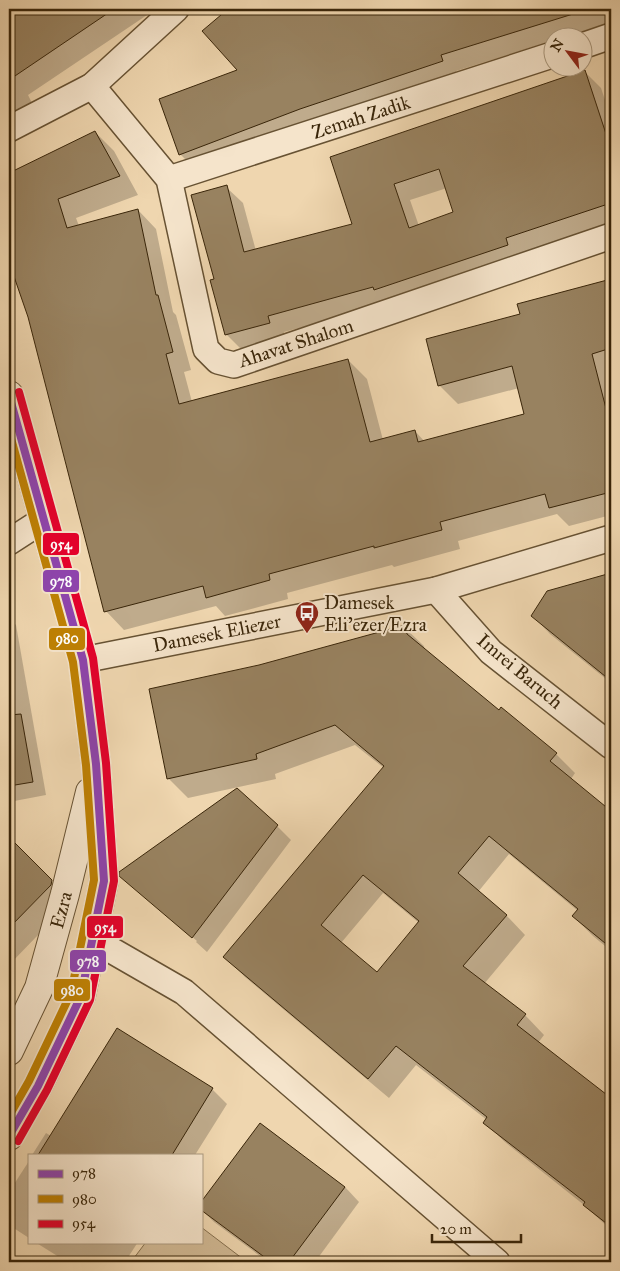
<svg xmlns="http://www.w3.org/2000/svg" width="620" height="1271" viewBox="0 0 620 1271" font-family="'IM FELL Great Primer',serif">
<rect width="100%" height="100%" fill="#efd6af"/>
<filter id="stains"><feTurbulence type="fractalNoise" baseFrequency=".004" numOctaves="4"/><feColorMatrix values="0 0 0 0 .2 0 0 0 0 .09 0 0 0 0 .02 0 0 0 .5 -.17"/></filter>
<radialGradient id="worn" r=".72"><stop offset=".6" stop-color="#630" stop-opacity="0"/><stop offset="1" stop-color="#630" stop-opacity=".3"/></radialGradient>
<!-- green -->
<polygon fill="#d0b893" stroke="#856f4e" points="201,1227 247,1262 131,1262 146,1242 201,1242"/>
<!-- shadow -->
<g fill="#0003" fill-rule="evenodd">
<polygon points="9,9 156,9 28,95 33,105 9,117"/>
<polygon points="230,9 375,9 362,20 396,9 611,9 611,23 563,38 552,38 552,41 456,71 458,77 196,170 180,154 239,71 204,31"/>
<path d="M584,71L601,88L611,118V225L390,304L284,332L286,340L243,351L226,334L215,280L226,187L243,203L256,251L354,224L332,158ZM447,188L455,213L419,226L410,200Z"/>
<polygon points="95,132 114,151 138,195 76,218 79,226 138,210 156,229 173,312 176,315 191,370 184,372 192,402 348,360 367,379 383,440 415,431 425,442 526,415 519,388 458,404 439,385 522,315 519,305 611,280 611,515 569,526 557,514 458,541 460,549 394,567 392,565 287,593 288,599 225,616 216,606 124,630 106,611 29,316 9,258 9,175"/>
<polygon points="611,574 611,683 550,634 533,616 548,592"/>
<polygon points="9,618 16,625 46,795 9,802"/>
<path d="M404,627L424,646L425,650L499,711L556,754L575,773L571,779L611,813V951L593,936L573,916L578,911L509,854L478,892L506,915L525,935L484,984L525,1015L544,1035L538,1043L611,1100V1230L584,1205L505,1142L485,1123L487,1120L416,1065L389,1098L245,977L225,957L384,768L355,745L275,774L276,779L188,798L168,778L259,667ZM383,893L419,923L377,974L341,943Z"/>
<polygon points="277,826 291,840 207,952 196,942 197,941 133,886 133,888 121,876"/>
<polygon points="9,839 70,900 69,903 9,965"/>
<polygon points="212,1089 227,1104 195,1155 32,1155 46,1133 51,1136"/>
<polygon points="29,1161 29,1238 9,1225 9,1192"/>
<polygon points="345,1187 359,1202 315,1262 268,1262 214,1222 201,1209"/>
<polygon points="35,1242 138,1242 125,1262 67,1262"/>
</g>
<!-- building -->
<g fill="#988260" stroke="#3a260a" fill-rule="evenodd">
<polygon points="9,9 114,9 9,80"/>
<polygon points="228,9 572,9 573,14 441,55 443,61 300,109 179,155 159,99 237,70 202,31"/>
<path d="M585,70L611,149V203L506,238L508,245L374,290L373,287L268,316L270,323L225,335L210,280L214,279L191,195L227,185L244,252L352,224L330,157ZM439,169L453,212L409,228L394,184Z"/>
<polygon points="95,131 120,176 58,199 67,228 138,209 156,295 158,295 173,352 166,354 179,404 348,359 370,442 415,430 418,442 524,414 512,366 438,386 426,339 520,314 517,304 611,279 611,348 592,354 611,428 611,492 549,508 545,494 440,522 442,530 374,548 374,546 269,574 270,580 206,598 203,586 104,612 28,317 9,262 9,173"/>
<polygon points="611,573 611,681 531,616 547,591"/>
<path d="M405,625L407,634L499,710L501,707L557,753L550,761L611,811V948L572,916L578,909L489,836L458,873L507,915L463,966L526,1014L517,1025L611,1098V1227L583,1205L585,1202L483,1123L487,1117L396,1046L368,1079L223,957L384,766L335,725L256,754L257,759L167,779L149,689L259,665ZM363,875L419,921L377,972L321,925Z"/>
<polygon points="21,714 33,782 9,786 9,715"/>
<polygon points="237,788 278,825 192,938 119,876 119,872"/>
<polygon points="9,837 52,880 51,885 9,928"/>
<polygon points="117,1028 213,1088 172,1155 38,1155"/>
<polygon points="260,1123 345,1187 289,1262 271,1262 201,1210 201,1202"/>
</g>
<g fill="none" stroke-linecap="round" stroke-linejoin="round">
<!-- minor casing -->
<g stroke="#675233" stroke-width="28">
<g id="minor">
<polyline points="582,46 611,36"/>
<polyline points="92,86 169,179 206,349 218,361 234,365 611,236"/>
<polyline points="9,129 92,86 176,9"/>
<polyline points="169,179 552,55"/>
<polyline points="9,542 43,520"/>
<polyline points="436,590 491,652 611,746"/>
<polyline points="83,660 436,590 611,538"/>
<polyline points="92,939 184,992 497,1262"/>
</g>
</g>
<!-- tertiary casing -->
<g stroke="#675233" stroke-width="30">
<g id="tertiary">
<polyline points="9,395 83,660 96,764 104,881 81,996 38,1086 9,1136"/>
<polyline points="9,1051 39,988 65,894 90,792"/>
</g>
</g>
<!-- minor -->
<use href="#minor" stroke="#f5e4cb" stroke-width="25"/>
<!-- tertiary -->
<use href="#tertiary" stroke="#f5e4cb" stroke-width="28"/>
<!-- bus-1 casing -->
<g stroke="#f5e4cb" stroke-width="11">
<polyline id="bus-1" points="9,395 83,660 96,764 104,881 81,996 38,1086 9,1136"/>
</g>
<!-- bus-2 casing -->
<g stroke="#f5e4cb" stroke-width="11">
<polyline id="bus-2" points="9,431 73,662 86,765 94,880 71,993 29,1081 9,1116"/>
</g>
<!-- bus-3 casing -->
<g stroke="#f5e4cb" stroke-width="11">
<polyline id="bus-3" points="18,1141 47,1090 90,1000 114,881 106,763 93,658 19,392"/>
</g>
<!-- bus-1 -->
<use href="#bus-1" stroke="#8e44ad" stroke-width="8"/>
<!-- bus-2 -->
<use href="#bus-2" stroke="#be8003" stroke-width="8"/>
<!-- bus-3 -->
<use href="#bus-3" stroke="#e4002b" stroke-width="8"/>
</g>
<!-- icons -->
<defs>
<g id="bus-pin" transform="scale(1.25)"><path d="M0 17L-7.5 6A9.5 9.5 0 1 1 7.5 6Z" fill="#8f2418" stroke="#f5e4cb"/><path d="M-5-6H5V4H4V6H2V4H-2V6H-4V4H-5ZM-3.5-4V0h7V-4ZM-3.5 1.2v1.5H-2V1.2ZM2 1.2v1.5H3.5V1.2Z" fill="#fff"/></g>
</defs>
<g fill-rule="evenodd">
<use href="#bus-pin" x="307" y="613"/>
</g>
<g text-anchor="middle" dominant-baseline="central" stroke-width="4" stroke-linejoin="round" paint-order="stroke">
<!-- street labels -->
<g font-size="19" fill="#3a260a" stroke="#f5e4cb">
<text transform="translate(361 117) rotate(-18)">Zemah Zadik</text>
<text transform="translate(296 343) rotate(-18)">Ahavat Shalom</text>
<text transform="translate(217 633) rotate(-11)">Damesek Eliezer</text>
<text transform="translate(520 671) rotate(40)">Imrei Baruch</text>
<text transform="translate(61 910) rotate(-75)">Ezra</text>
</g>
<!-- poi labels -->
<g font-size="19" fill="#3a260a" stroke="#f5e4cb" text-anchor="start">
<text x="324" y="602">Damesek<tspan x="324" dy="22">Eli'ezer/Ezra</tspan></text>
</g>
</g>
<g stroke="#f5e4cb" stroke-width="2">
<rect x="42" y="532" width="38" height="24" rx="5" fill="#e4002b"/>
<rect x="42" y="569" width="38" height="24" rx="5" fill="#8e44ad"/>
<rect x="48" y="627" width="38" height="24" rx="5" fill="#be8003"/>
<rect x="86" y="915" width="38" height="24" rx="5" fill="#e4002b"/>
<rect x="69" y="949" width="38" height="24" rx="5" fill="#8e44ad"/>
<rect x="53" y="978" width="38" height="24" rx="5" fill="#be8003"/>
</g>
<g font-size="14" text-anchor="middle" font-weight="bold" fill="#fff">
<text x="61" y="549">954</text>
<text x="61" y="586">978</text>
<text x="67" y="643">980</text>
<text x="105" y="932">954</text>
<text x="88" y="966">978</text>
<text x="72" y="995">980</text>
</g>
<!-- margin -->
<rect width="620" height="1271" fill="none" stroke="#efd6af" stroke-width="30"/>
<rect x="10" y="10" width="600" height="1251" fill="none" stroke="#3a260a" stroke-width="2.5"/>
<rect x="15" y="15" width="590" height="1241" fill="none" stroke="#3a260a"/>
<!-- legend -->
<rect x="28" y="1154" width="175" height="90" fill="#f5e4cb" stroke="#aa987e"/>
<rect x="38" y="1170" width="25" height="8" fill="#8e44ad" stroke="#aa987e"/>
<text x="72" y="1178" font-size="15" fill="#3a260a">978</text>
<rect x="38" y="1195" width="25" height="8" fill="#be8003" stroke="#aa987e"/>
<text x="72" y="1204" font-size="15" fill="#3a260a">980</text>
<rect x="38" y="1220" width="25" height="8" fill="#e4002b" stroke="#aa987e"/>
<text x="72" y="1228" font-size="15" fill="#3a260a">954</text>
<!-- north arrow -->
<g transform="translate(568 52) rotate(302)"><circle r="24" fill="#f5e4cb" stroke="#aa987e"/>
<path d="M0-4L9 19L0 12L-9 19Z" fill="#8f2418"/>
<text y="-8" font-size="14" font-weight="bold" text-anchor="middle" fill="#3a260a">N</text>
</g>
<!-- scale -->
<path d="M432 1234v8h89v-8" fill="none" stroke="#3a260a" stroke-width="2.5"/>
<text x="440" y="1234" font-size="15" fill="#3a260a" stroke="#f5e4cb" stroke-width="4" paint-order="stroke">20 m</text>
<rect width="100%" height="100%" filter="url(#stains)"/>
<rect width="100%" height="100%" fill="url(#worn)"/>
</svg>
